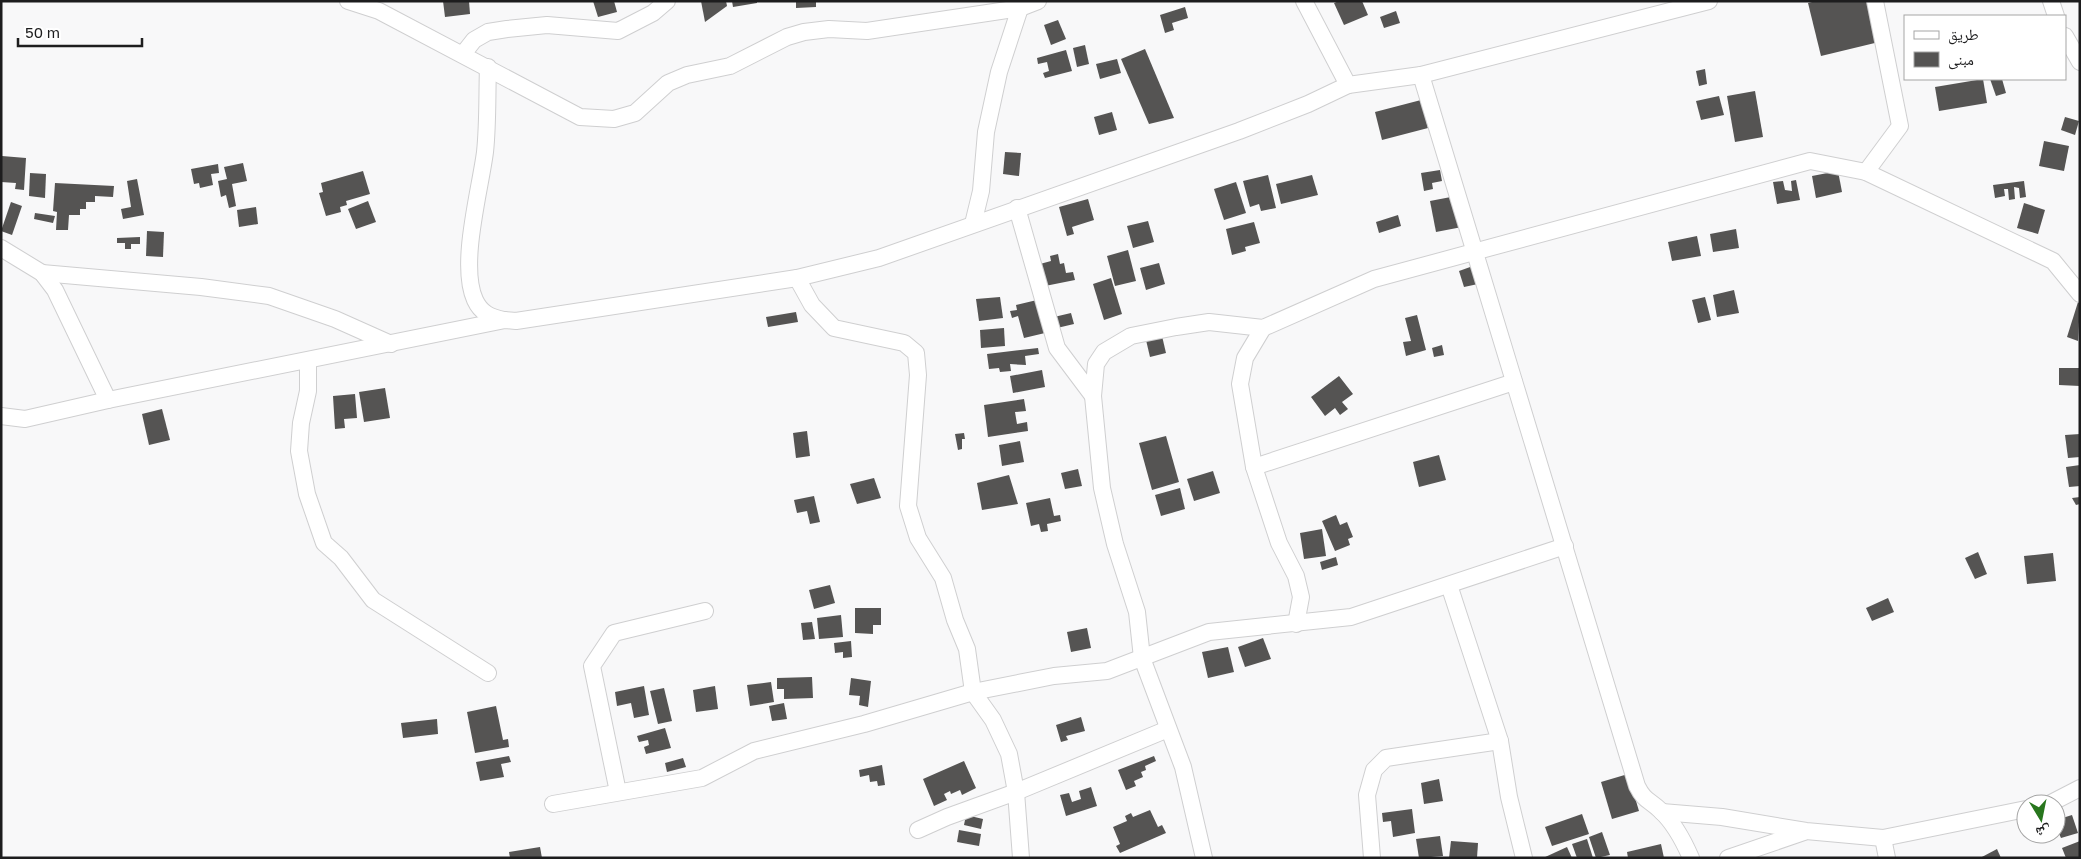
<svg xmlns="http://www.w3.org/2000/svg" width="2081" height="859" viewBox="0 0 2081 859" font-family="'Golos Text','Noto Naskh Arabic',sans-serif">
<rect width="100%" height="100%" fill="#f8f8f9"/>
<!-- building -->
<g fill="#555453">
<polygon points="443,1 469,1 470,14 445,17"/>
<polygon points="593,1 614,1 617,12 598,17"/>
<polygon points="701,1 726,1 727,6 705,22"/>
<polygon points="732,1 757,1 757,3 733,7"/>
<polygon points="796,1 816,1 816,7 796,8"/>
<polygon points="1339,1 1362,1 1368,15 1344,25 1334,3"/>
<polygon points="1816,1 1869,1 1879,42 1821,56 1808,3"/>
<polygon points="1185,7 1188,18 1172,23 1174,30 1165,33 1160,15"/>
<polygon points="1396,11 1400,23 1384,28 1380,17"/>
<polygon points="1058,20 1066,39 1051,45 1044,25"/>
<polygon points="1085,45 1089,64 1077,67 1073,48"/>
<polygon points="1145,49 1174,118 1149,124 1121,59"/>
<polygon points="1066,50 1072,71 1045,78 1043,73 1049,71 1047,62 1038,64 1037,58"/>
<polygon points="1117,59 1121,73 1100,79 1096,64"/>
<polygon points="1705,69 1707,84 1699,86 1696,71"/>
<polygon points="1983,79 1987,103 1939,111 1935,87"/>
<polygon points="1990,79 2002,79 2006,93 1996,96"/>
<polygon points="1755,91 1763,137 1735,142 1727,96"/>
<polygon points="1719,96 1724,115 1701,120 1696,101"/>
<polygon points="1421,100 1428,128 1382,140 1375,112"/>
<polygon points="1112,112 1117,130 1099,135 1094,117"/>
<polygon points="2065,117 2079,121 2075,135 2061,130"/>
<polygon points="2044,141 2069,146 2064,171 2039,166"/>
<polygon points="1005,152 1021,153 1019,176 1003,174"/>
<polygon points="2,156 26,158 24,190 15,189 16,183 1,182"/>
<polygon points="243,163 247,181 232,184 236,206 229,208 226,195 221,197 218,181 227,179 224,167"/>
<polygon points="218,164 219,173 211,174 213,185 200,188 199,183 194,184 191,169"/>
<polygon points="1440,170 1442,181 1432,183 1433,189 1424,191 1421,173"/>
<polygon points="363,171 370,194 346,201 347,205 340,207 341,212 326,216 319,193 323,192 321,183"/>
<polygon points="1838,171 1842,192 1816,198 1812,176"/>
<polygon points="30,173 46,174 45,198 29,196"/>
<polygon points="1268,175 1276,208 1261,211 1259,204 1250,207 1243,181"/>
<polygon points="1312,175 1318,195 1281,204 1276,184"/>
<polygon points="137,179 144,215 123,219 121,209 131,207 127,181"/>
<polygon points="1796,180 1800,200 1777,204 1773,182 1783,181 1785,190 1792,191 1791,181"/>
<polygon points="2024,181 2026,197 2020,198 2019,188 2014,187 2015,199 2009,200 2008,189 2004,189 2005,196 1995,198 1993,185"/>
<polygon points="1236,182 1246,213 1224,220 1214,189"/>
<polygon points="55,183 114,186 113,197 95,196 95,202 86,202 86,209 80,209 80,215 69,215 68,230 56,230 57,212 53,211"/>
<polygon points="1456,196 1462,227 1436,232 1430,201"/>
<polygon points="1088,199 1094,220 1072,227 1074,234 1067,236 1059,207"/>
<polygon points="368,201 376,222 356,229 348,209"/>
<polygon points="11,202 22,206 12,235 1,231"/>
<polygon points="2024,203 2045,210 2038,234 2017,228"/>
<polygon points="256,207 258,224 239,227 237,210"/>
<polygon points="35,213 55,216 53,223 34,219"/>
<polygon points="1398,215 1401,226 1379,233 1376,222"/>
<polygon points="1148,221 1154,242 1133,248 1127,226"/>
<polygon points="1254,222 1260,243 1245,247 1246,251 1232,255 1226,229"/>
<polygon points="1736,229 1739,248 1713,252 1710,234"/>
<polygon points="147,231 164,232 163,257 146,256"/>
<polygon points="1697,236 1701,256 1672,261 1668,242"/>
<polygon points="140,237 140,244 131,244 131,249 125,249 125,243 117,243 117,238"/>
<polygon points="1128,250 1136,281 1115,286 1107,256"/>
<polygon points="1058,254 1060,264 1064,263 1066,273 1073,272 1075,280 1045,286 1040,264 1051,261 1050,256"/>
<polygon points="1159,263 1165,284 1146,290 1140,268"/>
<polygon points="1473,266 1478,284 1464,287 1459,271"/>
<polygon points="1111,278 1122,314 1104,320 1093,284"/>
<polygon points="1734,290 1739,313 1717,317 1713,295"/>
<polygon points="1000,297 1003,318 979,321 976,299"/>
<polygon points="1705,297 1711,320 1698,323 1692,300"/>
<polygon points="1037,300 1045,333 1024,338 1018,316 1012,318 1010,311 1017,310 1016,305"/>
<polygon points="2078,302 2080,303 2078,341 2067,337"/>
<polygon points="796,312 798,322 768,327 766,317"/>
<polygon points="1071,313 1074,324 1057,328 1054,317"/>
<polygon points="1417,315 1426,350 1406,356 1403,342 1411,341 1405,318"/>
<polygon points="1004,328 1005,346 981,348 980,330"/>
<polygon points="1162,336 1166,353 1150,357 1146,340"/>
<polygon points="1442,345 1444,355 1434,357 1432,348"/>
<polygon points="1038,348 1039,354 1025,356 1026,365 1010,364 1011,371 1000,372 999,368 989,369 987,354"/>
<polygon points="2059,368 2080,368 2080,386 2059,385"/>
<polygon points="1042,370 1045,387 1013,393 1010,376"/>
<polygon points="1339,376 1353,394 1342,402 1348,409 1340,415 1335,408 1325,416 1311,397"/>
<polygon points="385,388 390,418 364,422 359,392"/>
<polygon points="355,394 357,418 344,419 345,428 335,429 333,396"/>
<polygon points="1024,399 1026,411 1015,412 1017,424 1027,422 1028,431 988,437 984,405"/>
<polygon points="162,409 170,440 149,445 142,414"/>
<polygon points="807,431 810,456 796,458 793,433"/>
<polygon points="964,433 965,439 962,439 962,449 958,450 955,434"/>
<polygon points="2080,434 2080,457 2068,458 2065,435"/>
<polygon points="1166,436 1179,482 1152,490 1139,443"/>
<polygon points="1020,441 1024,462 1002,466 999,445"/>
<polygon points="1439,455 1446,480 1419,487 1413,462"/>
<polygon points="2080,465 2080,486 2069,487 2066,467"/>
<polygon points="1078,469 1082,486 1065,489 1061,473"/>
<polygon points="1213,471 1220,493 1194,501 1187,479"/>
<polygon points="1009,475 1018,504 982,510 977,483"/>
<polygon points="874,478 881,498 857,504 850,484"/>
<polygon points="1180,488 1185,509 1161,516 1155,495"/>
<polygon points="814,496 820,522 810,524 807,511 797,513 794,500"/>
<polygon points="2080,497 2080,504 2076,505 2072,498"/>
<polygon points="1050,498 1054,516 1060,515 1061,521 1047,524 1048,531 1041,532 1039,524 1031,526 1026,503"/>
<polygon points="1336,515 1340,525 1347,522 1353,537 1348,539 1350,545 1335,551 1322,521"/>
<polygon points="1322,529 1326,556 1304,559 1300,533"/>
<polygon points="1978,552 1987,574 1975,579 1965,558"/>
<polygon points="2053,553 2056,581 2027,584 2024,556"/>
<polygon points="1336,557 1338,565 1322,570 1320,562"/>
<polygon points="830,585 835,603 814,609 809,590"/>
<polygon points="1888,598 1894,612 1872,621 1866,608"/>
<polygon points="855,608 881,608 881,625 873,625 873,634 855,633"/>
<polygon points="841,615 843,637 819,639 817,618"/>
<polygon points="812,622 815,639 803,640 801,623"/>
<polygon points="1087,628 1091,648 1071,652 1067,632"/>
<polygon points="1263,638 1271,659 1245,667 1238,647"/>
<polygon points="851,641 852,657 843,658 843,652 835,653 834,643"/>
<polygon points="1228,647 1234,672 1208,678 1202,652"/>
<polygon points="812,677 813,698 784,699 784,689 777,689 777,678"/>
<polygon points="851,678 871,681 868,707 859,705 860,696 849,695"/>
<polygon points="771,682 774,702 750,706 747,685"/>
<polygon points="644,686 649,715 634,718 631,703 617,706 615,692"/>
<polygon points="715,686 718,709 696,712 693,690"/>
<polygon points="664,688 672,721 658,724 650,691"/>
<polygon points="784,703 787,719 772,721 769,706"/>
<polygon points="496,706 503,740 508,739 509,747 475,753 467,712"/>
<polygon points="1081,717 1085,731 1066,736 1068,740 1061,742 1056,725"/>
<polygon points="437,719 438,734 403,738 401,723"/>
<polygon points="665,728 671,748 646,754 644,747 649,745 648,740 639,742 637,736"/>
<polygon points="509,756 511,762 501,764 504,777 480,781 476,762"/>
<polygon points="1154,756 1156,761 1145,766 1146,770 1141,772 1143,777 1134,781 1136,786 1126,790 1118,770"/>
<polygon points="683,758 686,767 667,772 665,763"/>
<polygon points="964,761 976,788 962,795 960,790 951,794 950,791 944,794 947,800 934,806 923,779"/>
<polygon points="882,765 885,785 878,786 877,781 870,782 869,775 860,777 859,770"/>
<polygon points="1628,774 1639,811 1612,819 1601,782"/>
<polygon points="1439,779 1443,801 1424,804 1421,783"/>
<polygon points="1091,787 1097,806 1066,816 1060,795 1069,793 1072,802 1081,799 1079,791"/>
<polygon points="1412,809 1415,833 1393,837 1391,821 1383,822 1382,813"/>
<polygon points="1150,810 1158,827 1162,825 1166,833 1120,853 1116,846 1120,844 1113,827 1127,821 1125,816 1131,813 1133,817"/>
<polygon points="1582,814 1589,834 1552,846 1545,827"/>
<polygon points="966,815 983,819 981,829 964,825"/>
<polygon points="2072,815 2078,833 2061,838 2056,827 2056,820"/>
<polygon points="959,830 981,834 979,846 957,842"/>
<polygon points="1602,832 1610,855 1596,858 1589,837"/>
<polygon points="1440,836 1443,856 1419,858 1416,839"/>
<polygon points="1587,839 1593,858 1577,858 1572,844"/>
<polygon points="1451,841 1478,843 1477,858 1449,858"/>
<polygon points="2080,841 2080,858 2066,858 2062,848"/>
<polygon points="1661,844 1664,858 1628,858 1627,852"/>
<polygon points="540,847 542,858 510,858 509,852"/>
<polygon points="1567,847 1572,858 1543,858"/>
<polygon points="1997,849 2001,858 1980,858"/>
</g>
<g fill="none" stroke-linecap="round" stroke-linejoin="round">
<!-- minor casing -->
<g stroke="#cfcfd0" stroke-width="18">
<g id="minor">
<polyline points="348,1 379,11 580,117 614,119 635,113 668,83 687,75 730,66 787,37 804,32 829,29 867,31 1020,8 1038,1"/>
<polyline points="1304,1 1348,85 1421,75 1709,1"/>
<polyline points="2051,1 2056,16"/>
<polyline points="2065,36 2080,62"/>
<polyline points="463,54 474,40 488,32 507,29 547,25 618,31 653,13 667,1"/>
<path d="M488,67C487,95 488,124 485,152C480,191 459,265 475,300C481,313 490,317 504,320"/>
<path d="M1421,75L1637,786C1645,802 1649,799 1661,811C1674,823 1684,842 1691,858"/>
<polyline points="1866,172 1900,126 1875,1"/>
<polyline points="1017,208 1057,348 1093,396"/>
<polyline points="973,224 981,191 986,132 999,72 1020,8 1020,1"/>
<polyline points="1,248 42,273 55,290 108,400"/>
<polyline points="42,273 201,287 269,296 335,319 391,344"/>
<polyline points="797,278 812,305 834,328 904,343 916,353 918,375 908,506 918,538 943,578 955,620 967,649 973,692 993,720 1009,754 1016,792 1021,858"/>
<polyline points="1263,328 1245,358 1240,384 1254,467 1279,543 1296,576 1301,597 1296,624"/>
<polyline points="308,361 308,391 301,423 299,451 307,494 324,543 341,558 373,600 488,673"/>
<polyline points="1,416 25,419 108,400 505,320 516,321 797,278 879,258 1239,131 1308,104 1348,85"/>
<polyline points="1254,467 1514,382"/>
<polyline points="1449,585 1500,741 1509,797 1524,858"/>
<polyline points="618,792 592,666 614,633 705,611"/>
<polyline points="553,804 702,778 754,751 864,724 973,692 1054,676 1107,671 1209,632 1351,617 1565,546"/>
<polyline points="2049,804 2080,788"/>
<polyline points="1662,812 1722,817 1806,831 1883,838 2026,809"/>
<polyline points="918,830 947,817 1016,792 1168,729"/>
<polyline points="1883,838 1887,858"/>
<polyline points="1204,858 1183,767 1142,658 1137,612 1115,544 1102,488 1093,396 1096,364 1104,352 1131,336 1176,327 1209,322 1263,328 1374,279 1810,161 1866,172 2053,261 2080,294"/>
<polyline points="1372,858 1367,795 1374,770 1386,758 1500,741"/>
<polyline points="1728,858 1804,832"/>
</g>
</g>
<!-- minor -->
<use href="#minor" stroke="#fff" stroke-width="16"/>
</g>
<!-- border -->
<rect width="2081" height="859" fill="none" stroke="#1d1d1e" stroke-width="5"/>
<!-- legend -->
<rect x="1904" y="15" width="162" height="65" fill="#ffffff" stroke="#a5a5a5"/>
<rect x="1914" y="31" width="25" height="8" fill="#ffffff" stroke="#a5a5a5"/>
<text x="1948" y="40" font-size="15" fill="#1d1d1e">طريق</text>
<rect x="1914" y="52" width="25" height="15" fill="#555453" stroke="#a5a5a5"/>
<text x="1948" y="65" font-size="15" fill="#1d1d1e">مبنى</text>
<!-- north arrow -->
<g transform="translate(2041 819) rotate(170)"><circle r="24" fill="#ffffff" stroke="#a5a5a5"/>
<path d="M0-4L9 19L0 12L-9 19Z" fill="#28761d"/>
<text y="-8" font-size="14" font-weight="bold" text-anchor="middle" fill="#1d1d1e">ش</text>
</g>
<!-- scale -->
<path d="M18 38v8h124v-8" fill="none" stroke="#1d1d1e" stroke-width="2.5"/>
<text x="25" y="38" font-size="15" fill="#1d1d1e" stroke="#ffffff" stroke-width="4" paint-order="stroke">50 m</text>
</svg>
